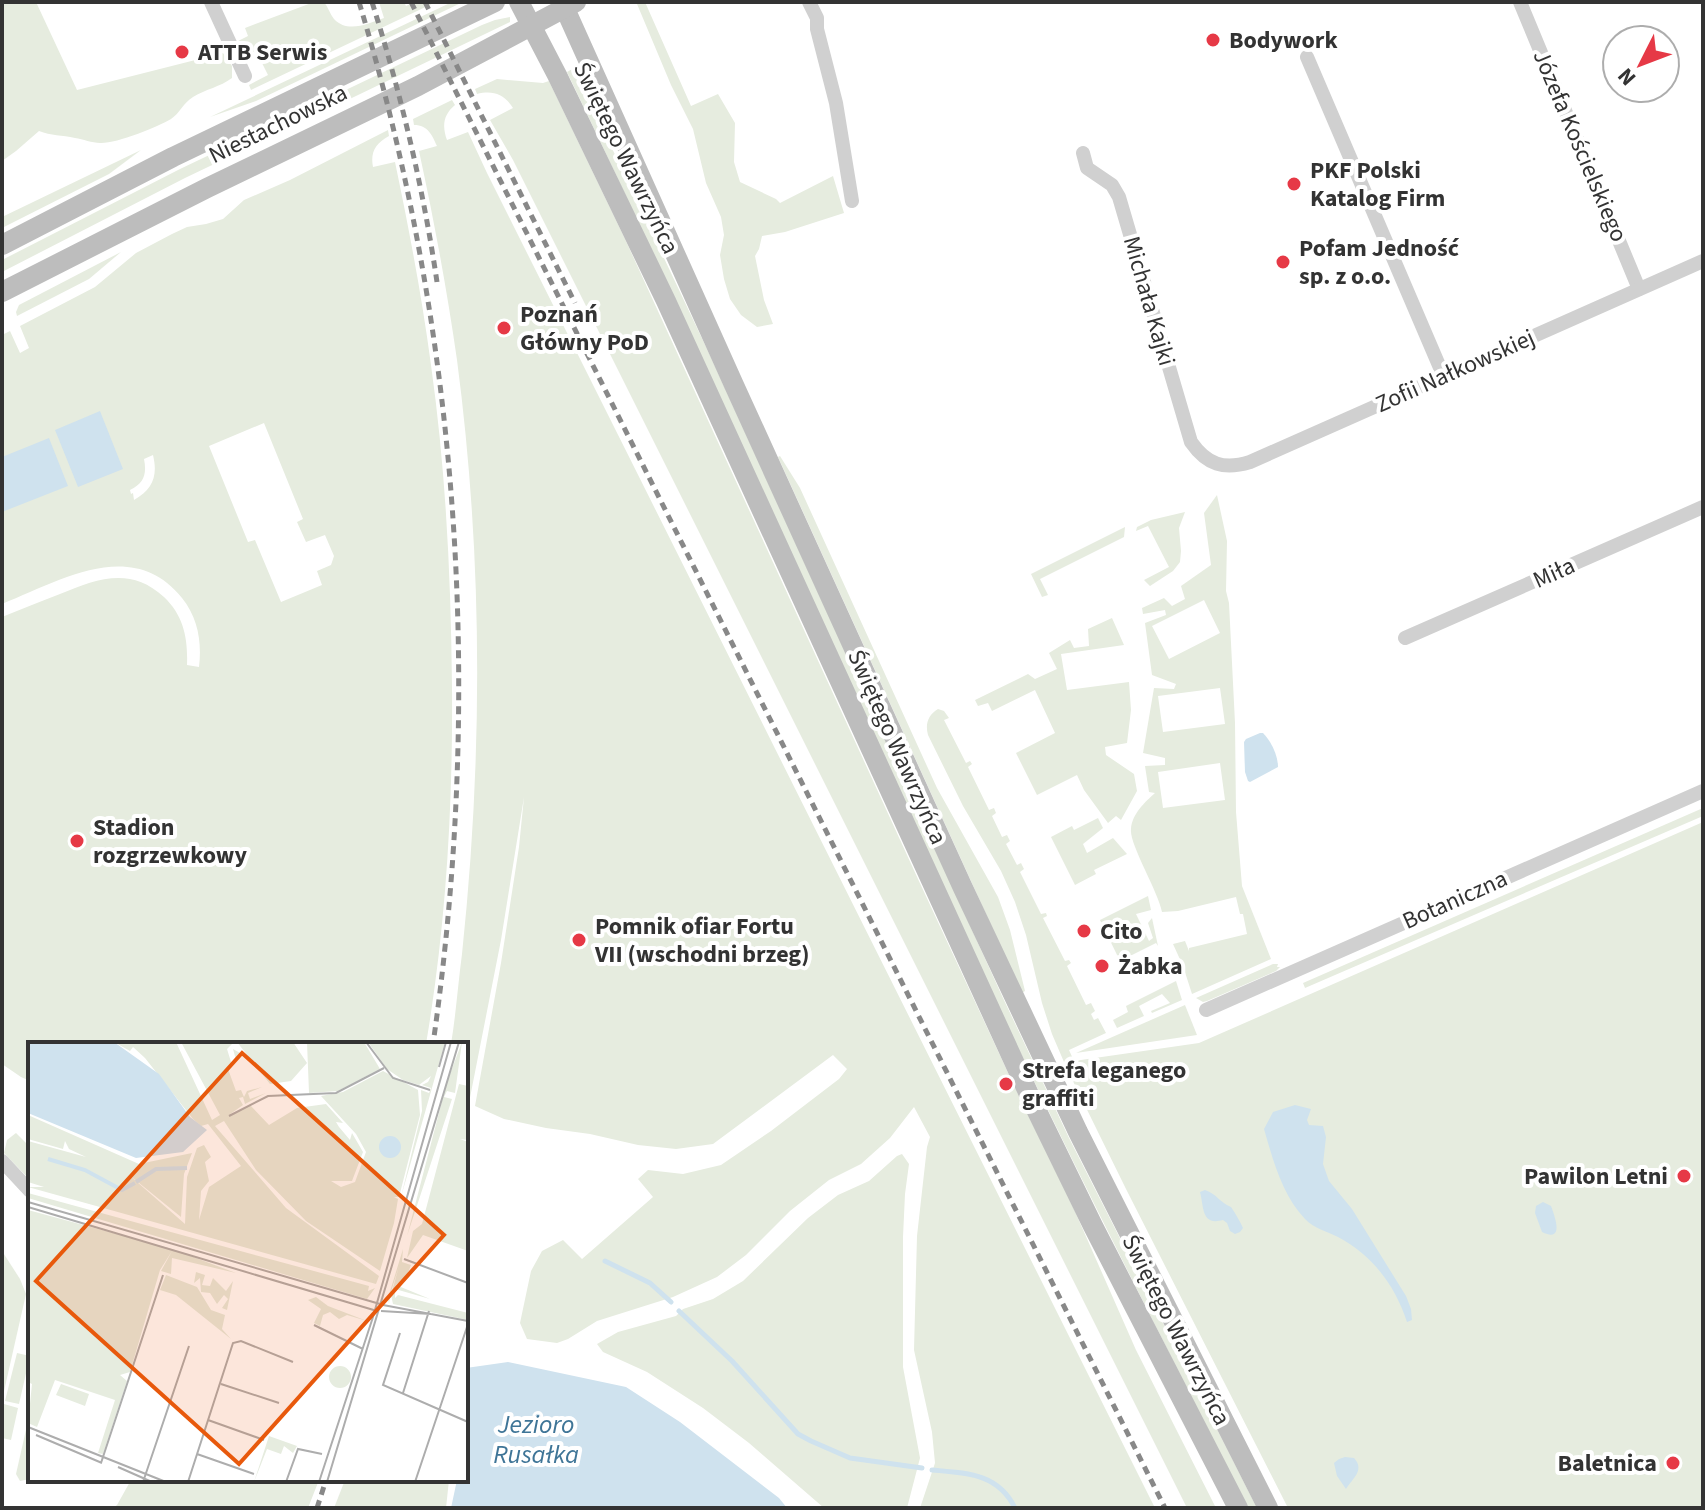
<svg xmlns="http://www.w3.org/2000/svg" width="1705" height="1510" viewBox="0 0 1705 1510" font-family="'Source Sans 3',sans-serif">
<rect width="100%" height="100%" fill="#fff"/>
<!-- green -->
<g fill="#e6ecdf" fill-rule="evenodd">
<path d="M2,2H36L77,90L223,53L232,66V78C220,87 206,89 193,97C183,103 180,113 171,119C158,127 115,144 100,143C92,143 83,139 75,138C62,135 51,136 39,131L16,151L2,161Z"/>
<path d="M314,2H324C328,7 330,14 334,19C348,34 369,23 384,18L379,2H404L406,6L414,2H436L251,90L249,85L268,75L257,53C247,50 241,53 236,42L248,36L245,28Z"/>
<polygon points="452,2 463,2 256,101 210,117"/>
<polygon points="640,2 645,2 691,106 718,94 735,123 734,162 740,182 776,199 780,203 833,176 844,213 785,232 762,236 759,249 755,256 764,300 773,324 757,327 741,315 730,299 724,279 720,255 724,235 721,217 706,183 693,129 671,85 637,4"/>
<polygon points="510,17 510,22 185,178 2,272 2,260 180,169 482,25 495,20"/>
<path d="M574,68L707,349L1003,998L1069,1138L1257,1508H1248C1155,1325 1062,1144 975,957C838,663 708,365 567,72Z"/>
<path d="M497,79L543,83L549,81L625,239L918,879L1017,1092L1073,1207L1136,1350L1216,1508H1187L513,160L490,120L513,108C504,94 493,90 477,94L475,89Z"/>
<path d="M452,100L455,105C443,115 442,126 447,140L468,132L487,173L1155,1508H920L935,1463L932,1432L914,1350L917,1236L927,1147L930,1137L914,1107L890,1138L861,1164L829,1180L790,1211L746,1255L717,1277L673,1297L597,1321L568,1339L557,1343L527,1339L520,1323L531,1271L542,1251L563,1240L582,1259L653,1197L638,1179L648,1170L683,1174L721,1165L771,1131L839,1079L847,1069L833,1055L713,1144L676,1149L638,1145L590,1134L546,1128L504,1119L475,1106L501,963L519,847L524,797L501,940L466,1118V1044H451C456,1014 458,984 462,954C483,756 483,557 457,360C447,290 434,220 419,151L437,146C432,135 428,125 414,125L413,119Z"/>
<path d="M388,130L389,136C376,143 370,152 373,167L395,162C409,229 422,297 431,365C446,472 451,579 452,687C453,806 446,927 426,1044H30V1081L21,1077L2,1064V617C21,609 40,602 60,594C97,579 130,566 164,597C184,616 188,639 187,665L199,667C202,642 198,618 182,598C132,536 60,581 2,604V335L10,331L20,353L29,348L20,326L95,287L136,253L172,234L187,227L206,224L223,219L244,200L290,180ZM264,423L303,519L297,522L306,542L325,535L334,556L331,565L317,571L322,585L281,602L255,540L248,542L209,446ZM153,455C158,476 153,489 134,500L133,493L131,494L130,490C144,483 147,474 144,459Z"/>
<polygon points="141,150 109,174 2,228 2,217"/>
<polygon points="121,252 89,279 17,316 16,312 19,305"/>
<polygon points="780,456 800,488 937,788 998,897 1010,930 1025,991 1022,993 778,457"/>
<path d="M1217,495L1227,541L1226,591L1229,603L1235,723L1236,812L1242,886L1271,959L1192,994L1183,966L1173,944L1185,941L1189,951V948L1247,934L1243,914H1240L1236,897L1178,911L1162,912C1158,891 1129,844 1131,829C1132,814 1145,802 1155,793L1149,792L1145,766L1165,765V758L1143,753L1154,688L1174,689L1176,684L1152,675L1145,623L1166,615L1165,610L1143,614L1142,608L1164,598L1172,606L1185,599L1181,586L1211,565L1204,513ZM1204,600L1220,633L1169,659L1152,626ZM1220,688L1225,724L1163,732L1158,696ZM1220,763L1225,800L1163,808L1158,772Z"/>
<polygon points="1185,512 1179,528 1181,551 1180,562 1173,571 1150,586 1144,580 1169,567 1148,526 1136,531 1137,527 1151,520"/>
<polygon points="1125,527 1124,537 1040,579 1048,595 1042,597 1031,574"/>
<polygon points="1112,618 1124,645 1061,654 1067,690 1129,682 1131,710 1127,743 1105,747 1106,755 1134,774 1137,791 1121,820 1116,816 1108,823 1084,790 1077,775 1037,795 1016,753 1055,733 1035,690 992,711 988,703 978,706 975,700 1028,674 1035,679 1057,669 1049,653 1070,640 1074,648 1089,646 1088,629"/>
<path d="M938,709L944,711L949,718L944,720L966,763L970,761L972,764L968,767L989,810L994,808L996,813L992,816L1002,837L1007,835L1010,841L1006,844L1017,865L1021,863L1024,869L1020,872L1041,914L1046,913L1047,916L1043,918L1065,961L1069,960L1071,963L1067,966L1086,1005L1091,1003L1095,1011L1091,1014L1094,1020L1098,1018L1106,1033L1069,1050L1074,1061L1199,1043L1703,822V1508H1288L1126,1189L1067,1069L1052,1034L1042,1003L1026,935L1015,902L1001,871L963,806L928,735C925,724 928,715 938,709Z"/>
<polygon points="1703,808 1703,816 1305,988 1303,983"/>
<polygon points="1098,818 1103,828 1083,844 1087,853 1113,838 1127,854 1094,870 1096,874 1075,885 1051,837 1072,826 1074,830"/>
<polygon points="1148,896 1151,910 1136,914 1149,941 1153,938 1148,923 1152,918 1158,946 1156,943 1120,961 1100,920"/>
<polygon points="1273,964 1278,964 1277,967 1280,967 1276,971 1207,1001 1203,1002 1196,998"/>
<polygon points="1176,981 1182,1000 1152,1013 1151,1011 1170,1003 1162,994 1139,1006 1144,1016 1117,1028 1113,1020 1128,1012 1126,1006"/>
<polygon points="1185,1005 1197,1035 1076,1053"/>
<polygon points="16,1133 30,1147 30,1180 4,1153 7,1140"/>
<polygon points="902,1154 909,1164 905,1194 903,1237 903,1367 920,1458 907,1508 824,1508 749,1443 703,1408 647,1372 603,1352 597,1344 618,1332 676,1316 683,1309 713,1299 743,1281 808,1218 838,1195 869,1181 897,1156"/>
<polygon points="2,1251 20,1279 26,1294 2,1400"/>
<polygon points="17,1353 30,1356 19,1404 5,1401"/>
<polygon points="4,1404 18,1408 11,1440 2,1438 2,1414"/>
<polygon points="30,1412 30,1479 20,1481 16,1474"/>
<polygon points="131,1480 319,1480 308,1508 113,1508 117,1505"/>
<polygon points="345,1480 449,1480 446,1508 334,1508"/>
</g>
<!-- water -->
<g fill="#cfe2ee">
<polygon points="100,411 123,469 78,487 55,430"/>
<polygon points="49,438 68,486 2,512 2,457"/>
<path d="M1260,733H1263C1271,741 1278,755 1278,767L1250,782L1248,781L1245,772L1244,742L1246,739Z"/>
<path d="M1295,1105L1311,1109L1307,1120L1309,1125L1323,1126L1326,1137L1323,1164L1329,1181L1352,1209L1406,1296L1411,1309L1412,1320L1407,1322C1395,1285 1372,1255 1338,1237C1326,1231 1315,1229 1305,1219C1282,1195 1273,1160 1264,1129L1273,1112Z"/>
<path d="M1205,1190C1217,1194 1219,1202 1231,1207C1234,1211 1242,1225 1243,1228L1240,1232L1235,1234L1230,1231L1227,1223L1223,1220C1201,1226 1204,1207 1200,1192Z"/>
<path d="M1543,1202L1551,1206C1555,1217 1565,1243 1542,1232L1535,1213L1536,1206Z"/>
<polygon points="508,1362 626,1387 680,1422 779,1498 787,1508 451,1508 457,1480 466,1480 466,1368"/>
<path d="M1345,1457L1354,1458C1365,1470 1353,1478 1346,1489L1337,1476L1334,1463L1339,1459Z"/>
</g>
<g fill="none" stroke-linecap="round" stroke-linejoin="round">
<!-- stream -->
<g stroke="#cfe2ee" stroke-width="5">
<polyline points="605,1261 650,1283 671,1302"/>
<polyline points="679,1311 732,1361 798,1434 811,1441 850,1458 922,1468"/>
<path d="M932,1470C966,1473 998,1473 1015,1508"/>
</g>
<!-- minor -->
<g stroke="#d0d0d0" stroke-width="14">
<polyline points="211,2 245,76"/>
<polyline points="809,2 817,18 817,29 836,103 852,201"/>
<polyline points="1520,2 1639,289"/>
<polyline points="1307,57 1444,377"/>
<path d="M1083,153L1087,168L1112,185L1119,197L1191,442C1207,465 1224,470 1250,462L1703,261"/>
<polyline points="1405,638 1703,507"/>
<polyline points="1206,1010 1703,791"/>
<polyline points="2,1161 30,1191"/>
</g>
<!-- secondary -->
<g stroke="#bdbdbd" stroke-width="20">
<polyline points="519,2 557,75 666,301 1032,1101 1093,1226 1238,1508"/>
<polyline points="562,2 734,385 963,888 1078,1132 1268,1508"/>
<polyline points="2,245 173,157 495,2"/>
<polyline points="2,292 207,188 418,86 576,2"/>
</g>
<!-- rail -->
<g stroke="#888" stroke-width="5" stroke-dasharray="8 6" stroke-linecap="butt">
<path d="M359,2C461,339 483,696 433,1044"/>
<path d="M372,2C401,94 423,187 437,282"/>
<polyline points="411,2 1165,1508"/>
<polyline points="425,2 575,303"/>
<polyline points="317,1508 326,1480"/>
</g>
</g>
<!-- markers -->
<g fill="#e63946" stroke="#fff" stroke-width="3">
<circle cx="1213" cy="40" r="8"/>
<circle cx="182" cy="52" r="8"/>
<circle cx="1294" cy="184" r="8"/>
<circle cx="1283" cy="262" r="8"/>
<circle cx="504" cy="328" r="8"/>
<circle cx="77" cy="841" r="8"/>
<circle cx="1084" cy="931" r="8"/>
<circle cx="579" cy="940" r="8"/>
<circle cx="1102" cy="966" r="8"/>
<circle cx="1006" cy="1084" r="8"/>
<circle cx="1684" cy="1176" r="8"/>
<circle cx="1673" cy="1463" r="8"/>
</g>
<g text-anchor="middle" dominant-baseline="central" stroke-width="8" stroke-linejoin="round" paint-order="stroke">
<!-- poi labels -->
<g font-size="24" font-weight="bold" fill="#333" stroke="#fff" text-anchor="start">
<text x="1229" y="40">Bodywork</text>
<text x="198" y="52">ATTB Serwis</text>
<text x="1310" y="170">PKF Polski<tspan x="1310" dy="28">Katalog Firm</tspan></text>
<text x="1299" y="248">Pofam Jedność<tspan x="1299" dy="28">sp. z o.o.</tspan></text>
<text x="520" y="314">Poznań<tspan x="520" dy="28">Główny PoD</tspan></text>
<text x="93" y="827">Stadion<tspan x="93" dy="28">rozgrzewkowy</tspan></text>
<text x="595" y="926">Pomnik ofiar Fortu<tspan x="595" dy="28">VII (wschodni brzeg)</tspan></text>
<text x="1100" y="931">Cito</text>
<text x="1118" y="966">Żabka</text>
<text x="1022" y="1070">Strefa leganego<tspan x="1022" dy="28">graffiti</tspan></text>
<text x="1668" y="1176" text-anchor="end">Pawilon Letni</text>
<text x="1657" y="1463" text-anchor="end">Baletnica</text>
</g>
<!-- street labels -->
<g font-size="24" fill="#333" stroke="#fff">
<text transform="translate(278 124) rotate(-26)">Niestachowska</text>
<text transform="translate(1580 146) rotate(67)">Józefa Kościelskiego</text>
<text transform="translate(626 158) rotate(64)">Świętego Wawrzyńca</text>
<text transform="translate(1149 301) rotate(74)">Michała Kajki</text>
<text transform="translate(1455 371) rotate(-24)">Zofii Nałkowskiej</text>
<text transform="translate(1554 573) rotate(-24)">Miła</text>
<text transform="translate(897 747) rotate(66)">Świętego Wawrzyńca</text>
<text transform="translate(1455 900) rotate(-24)">Botaniczna</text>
<text transform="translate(1176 1330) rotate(63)">Świętego Wawrzyńca</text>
</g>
<!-- water labels -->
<g font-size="26" font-style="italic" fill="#3f7597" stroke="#fff">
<text x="536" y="1424">Jezioro<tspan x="536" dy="30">Rusałka</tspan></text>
</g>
</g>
<!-- overview -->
<g transform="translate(28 1042)">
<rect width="440" height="440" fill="#fff"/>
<path d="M86,0H148L184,78L192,73L153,0H206L199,7L203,20L208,18L205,7L212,11L208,19L200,27L208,49L213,48L216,55L219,49L234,45L220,51L222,57L238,51L217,62L215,55L211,56L215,63L201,73L222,63L241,83L269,66L298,62L315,81L308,80L311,85L322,98L324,91L335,110L324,139H303L313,145L327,140L338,110L328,92L293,54L315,50L355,29L390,48L392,73L371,155H366L370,157L366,181L352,229L278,179L228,128L196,79L187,84L258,166L351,234L348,242L0,145H16L0,140V99L58,115L41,107L37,99L35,107L0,97V73L111,122L164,111L156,132L153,175L100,132L157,182L159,135L169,106L176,103L183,115L177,120L181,139L173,149L171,178L181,145L213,124L180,82L173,84L165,77L117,16L105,5L102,9ZM209,0H265L279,21L263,39L242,42ZM279,0H336L352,27L310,49L281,51ZM340,0H417L373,155L394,69L393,48L401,51L403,46L394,43L400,40L403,34L391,43L375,38L359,27ZM434,0L427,51L419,49L416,55L424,57L379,194L419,40ZM431,42L440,44V98L432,97L440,100V209L395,193L379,216L385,189L394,182ZM0,151L341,244L340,249L347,246L339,257L0,156ZM0,168L144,207L208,231L144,216L143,232L133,229L144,209L132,228L102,330L92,333L99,339L75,412L70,411L87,358L27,338L9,385L0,381L4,342L0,340ZM375,207L374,220L383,223L378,236L368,243L402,257L367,247V256L370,253L440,271V278L365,262L363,253L371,224L362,253L361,262L360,256ZM168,230L177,233L174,243L182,244L185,236L198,249L205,239L199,268L194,266L200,257L196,253L189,262L182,251L173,250L172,236L166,241ZM138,233L169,245L183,268L197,273L194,287L203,297L148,253L132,248ZM288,255L300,264L339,279L319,273L311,277L302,270L295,273L292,284L286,281L293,267L280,258ZM301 335a11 11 0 1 1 22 0a11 11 0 1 1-22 0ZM33,342L61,352L57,364L28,353ZM241,394L269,404L265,411L256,404L253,412L239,407L226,440Z" fill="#e6ecdf"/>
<path d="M0,0H86L131,32L162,75L179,88L155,110L108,116L0,71ZM351 105a11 11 0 1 1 22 0a11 11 0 1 1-22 0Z" fill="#cfe2ee"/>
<path fill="none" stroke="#cfe2ee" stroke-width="4" d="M20,117L57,128L94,148L107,141M108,140L128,127L159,126"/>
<path fill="none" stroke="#adadad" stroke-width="2" d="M338,0L365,36L402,48M411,25L418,0M201,74L240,54L308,51L356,26M0,160L352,262M0,165L349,269M376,217L440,241M355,263L440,279M353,269L403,272M286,283L335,307M372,291L355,343L440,380M193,342L251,361M375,351L401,269M180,378L236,398M0,385L138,440M8,393L74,421M169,412L226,432M73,421L135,233M90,425L124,440M115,440L161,304M160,440L205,301L213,299L265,320M258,440L270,407L294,412M291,440L345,275L423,0M299,440L431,0M387,440L440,282"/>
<path fill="#e8590c" fill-opacity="0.15" stroke="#e8590c" stroke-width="4" d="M214,11L416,193L211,422L8,239Z"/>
<rect width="440" height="440" fill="none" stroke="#333" stroke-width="4"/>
</g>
<!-- border -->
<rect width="1705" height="1510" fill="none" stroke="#333333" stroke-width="8"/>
<!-- north arrow -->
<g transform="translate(1641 64) rotate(228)"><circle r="38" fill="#ffffff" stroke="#adadad" stroke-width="2"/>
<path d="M0-6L14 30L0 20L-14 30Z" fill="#e63946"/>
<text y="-12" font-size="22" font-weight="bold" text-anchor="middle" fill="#333333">N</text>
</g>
</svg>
